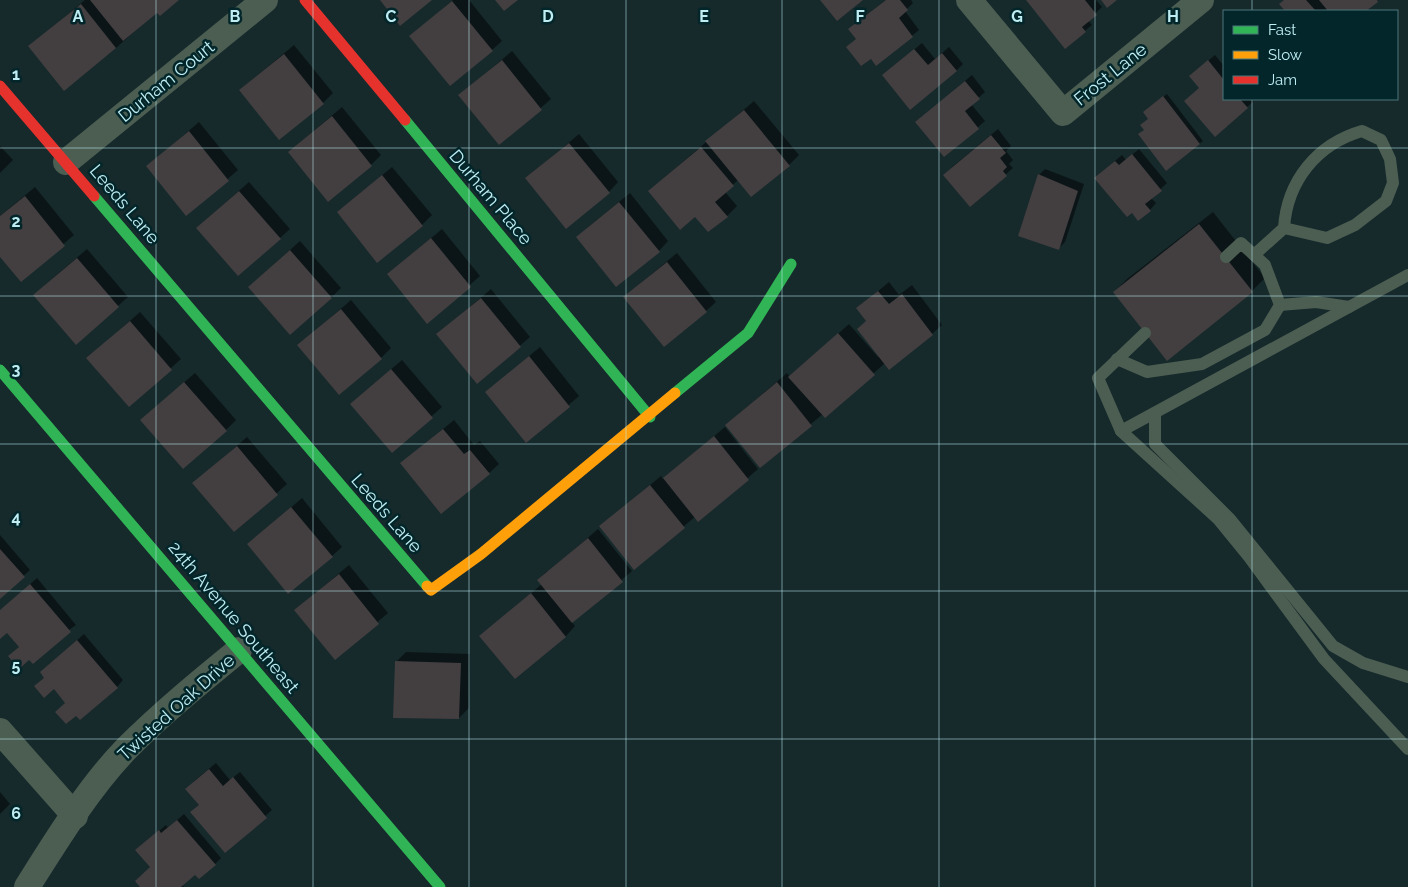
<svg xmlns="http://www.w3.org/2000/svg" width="1408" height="887" viewBox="0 0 1408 887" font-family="Raleway,sans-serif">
<rect width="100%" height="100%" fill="#16292b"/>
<!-- shadow -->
<g fill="#0007">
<polygon points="85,0 177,0 157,11 116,48 30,46"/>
<polygon points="453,0 469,0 502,41 492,50 411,36"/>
<polygon points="886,0 911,0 913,3 905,11 919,30 877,64 857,39 856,23"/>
<polygon points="1027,0 1096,0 1102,7 1088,20 1092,25 1065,47"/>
<polygon points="1285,0 1378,0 1364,11 1287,11 1281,4"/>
<polygon points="922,43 935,59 949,47 963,64 956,71 891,69"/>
<polygon points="294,45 333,93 323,103 240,90"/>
<polygon points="512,51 551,99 499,144 460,95"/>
<polygon points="1215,55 1224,66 1224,99 1252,99 1254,101 1215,135 1197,70"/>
<polygon points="972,75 985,92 971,104 985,121 944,156 917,122"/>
<polygon points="1167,94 1203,141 1166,169 1147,109"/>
<polygon points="754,101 799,155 789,165 738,180 725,192 737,206 727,216 695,215 649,191"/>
<polygon points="342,107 381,155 371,165 289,152"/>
<polygon points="199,122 238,170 187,214 148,166"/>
<polygon points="998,129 1011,146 1006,151 1013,160 1009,164 1013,168 970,205 951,168"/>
<polygon points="579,134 618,182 609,192 526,179"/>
<polygon points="0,146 13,160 0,173"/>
<polygon points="1139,149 1167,183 1151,198 1156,203 1150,210 1102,172 1122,155 1126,160"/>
<polygon points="392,167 432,215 422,225 338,212"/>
<polygon points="1045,169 1084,184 1065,242 1059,248 1039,175"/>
<polygon points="249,182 290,229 280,238 208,218"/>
<polygon points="35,187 74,235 21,280 0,255 0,216"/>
<polygon points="630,193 668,241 659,251 587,228"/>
<polygon points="1213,212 1265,278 1252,291 1114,292 1127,279"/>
<polygon points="442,229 480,276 427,322 388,274"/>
<polygon points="300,241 341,288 331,298 249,287"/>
<polygon points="87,249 128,297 76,343 45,285"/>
<polygon points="677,253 716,302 706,311 624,297"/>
<polygon points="889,282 899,295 912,285 942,325 932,334 885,363 825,417 823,414 760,466 726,425 787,373 790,377 849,324 878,357 879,356 867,320 858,308"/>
<polygon points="491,289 530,337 478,382 438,334"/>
<polygon points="351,300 391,348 381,358 299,345"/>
<polygon points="140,312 181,359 129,406 98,349"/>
<polygon points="540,347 579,396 527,441 497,383"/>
<polygon points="402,360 442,407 392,451 362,394"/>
<polygon points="195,373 236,420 226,430 152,410"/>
<polygon points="454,420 474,445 480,441 499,464 489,473 402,463"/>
<polygon points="725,427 758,469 699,520 696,516 634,568 601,526 661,476 663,479"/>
<polygon points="247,437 287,484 234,531 194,483"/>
<polygon points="302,498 342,547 332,556 249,544"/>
<polygon points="598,529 632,571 572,622 575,626 566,636 515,677 481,636 542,584 538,580 547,571 547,573"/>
<polygon points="0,535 30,570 0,597"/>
<polygon points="349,565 388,613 335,658 306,601"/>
<polygon points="37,578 76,625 29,658 10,656 20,646 7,632 0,638 0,611"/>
<polygon points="84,634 123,680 117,687 67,702 45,678 48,666"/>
<polygon points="406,652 470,654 469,708 459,718 396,662"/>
<polygon points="216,763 230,780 240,772 272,810 225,851 200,804 193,782"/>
<polygon points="0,792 10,804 0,814"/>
<polygon points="184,814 221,858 215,864 195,874 182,885 184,887 142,887 151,867 144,843 166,825 168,828"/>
</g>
<!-- building -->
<g fill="#433e40">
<polygon points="90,0 179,0 160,16 157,13 123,41"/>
<polygon points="380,0 432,0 400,26"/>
<polygon points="495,0 518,0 504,11"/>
<polygon points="820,0 863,0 837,21"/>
<polygon points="886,0 900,0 908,10 899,18 913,37 876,66 871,59 861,66 846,47 856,39 848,29"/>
<polygon points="1026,0 1085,0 1097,15 1082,27 1086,32 1065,49"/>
<polygon points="1101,0 1117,0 1107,8"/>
<polygon points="1284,0 1306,0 1316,11 1285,11 1279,4"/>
<polygon points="1319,0 1377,0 1378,2 1366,11 1328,11"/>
<polygon points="452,1 493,51 450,86 409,36"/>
<polygon points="81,4 116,48 64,91 28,46"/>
<polygon points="914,49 928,65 942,53 957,71 910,110 882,75"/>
<polygon points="284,54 324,104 279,140 239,90"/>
<polygon points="502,60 542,110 499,145 458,95"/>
<polygon points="1208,60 1224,80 1224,99 1240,99 1248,108 1215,137 1184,101 1199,88 1189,76"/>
<polygon points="965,81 980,99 965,111 979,129 944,157 915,122"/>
<polygon points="1163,96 1200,144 1166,171 1138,134 1144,130 1140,125 1148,119 1143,112"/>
<polygon points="744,110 790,166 751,197 705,141"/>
<polygon points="332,116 372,166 328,202 288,152"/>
<polygon points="189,131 229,181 186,216 146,166"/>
<polygon points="991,135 1006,153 1000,158 1007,167 1003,171 1007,176 970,207 943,175"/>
<polygon points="569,143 610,193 566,229 525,178"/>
<polygon points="701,147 734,186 715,202 728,217 708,232 695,217 680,230 648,191"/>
<polygon points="1132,154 1162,191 1145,204 1151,211 1138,221 1132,213 1127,217 1094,178 1115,161 1119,165"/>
<polygon points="1038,174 1078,191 1059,250 1018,236"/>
<polygon points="382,175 423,226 377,263 337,212"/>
<polygon points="239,191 281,239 238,276 196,228"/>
<polygon points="25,196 65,246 21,282 0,257 0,216"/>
<polygon points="619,202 660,252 616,287 576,237"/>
<polygon points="1199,224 1253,292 1167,361 1113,292"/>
<polygon points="431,238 471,287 427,324 387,274"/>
<polygon points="290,250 332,298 290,335 248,287"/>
<polygon points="77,258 119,307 76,345 33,295"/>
<polygon points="667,262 707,312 664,347 623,297"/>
<polygon points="878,291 889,304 902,294 933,335 889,370 857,329 866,321 856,308"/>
<polygon points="481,298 521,347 477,384 436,334"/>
<polygon points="341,309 382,359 339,395 297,345"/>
<polygon points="130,321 172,370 129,407 86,358"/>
<polygon points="838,333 875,375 825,418 788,377"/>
<polygon points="529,356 570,407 526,443 485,392"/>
<polygon points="391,369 433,418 392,453 350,404"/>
<polygon points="184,382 227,431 183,469 140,420"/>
<polygon points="777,382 812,426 760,468 725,425"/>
<polygon points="443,429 464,454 470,450 490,474 441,514 400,463"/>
<polygon points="714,436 749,480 698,522 663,478"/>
<polygon points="237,446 278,495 234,532 192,483"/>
<polygon points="650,485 685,528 634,570 599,526"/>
<polygon points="291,507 333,557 288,594 247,544"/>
<polygon points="588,538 623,582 572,623 537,580"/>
<polygon points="0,549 25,577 0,599"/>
<polygon points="339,574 379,624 335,660 294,610"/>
<polygon points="30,584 71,632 33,664 29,660 19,669 8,656 19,647 7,633 0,639 0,610"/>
<polygon points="531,593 566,637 515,679 479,636"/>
<polygon points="77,640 118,688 80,720 76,716 66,724 55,712 65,703 54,689 44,698 34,686 44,678 40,672"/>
<polygon points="395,661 461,663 459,719 393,718"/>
<polygon points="209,769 223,786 233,777 267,818 225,853 190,812 199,805 185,789"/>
<polygon points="177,820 216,865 199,879 195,875 181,887 140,887 135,881 150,867 135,850 159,830 161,833"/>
</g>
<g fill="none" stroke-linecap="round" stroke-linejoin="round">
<!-- lane -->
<g stroke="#4c5e52" stroke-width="12">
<path d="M1254,255L1284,228L1327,238L1355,225L1386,201L1393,183L1390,159L1381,140L1362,131C1317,144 1287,181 1284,228"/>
<polyline points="1280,305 1316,302 1349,307"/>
<polyline points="1145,333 1098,378 1121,431 1218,519 1249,557 1324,659 1408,749"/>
<polyline points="1117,359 1147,372 1202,364 1265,330 1280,305 1265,265 1241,243 1226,257"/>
<polyline points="1155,414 1155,444 1230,519 1333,646 1363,663 1408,677"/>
<polyline points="1121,431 1408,275"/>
</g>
<!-- street -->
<g stroke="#4c5e52" stroke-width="26">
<polyline points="969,0 1063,113 1201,0"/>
<polyline points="66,162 265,0"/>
<polyline points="0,731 75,816"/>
<path d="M27,887C56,841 89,787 127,748C162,713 201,681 239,650"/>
</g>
<!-- fast -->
<g stroke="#30b455" stroke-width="11">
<polyline points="405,120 650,417"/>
<polyline points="94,196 427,586"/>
<polyline points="0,370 440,887"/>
<polyline points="675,393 748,333 791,264"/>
</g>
<!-- slow -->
<polyline stroke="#ff9f0a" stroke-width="11" points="427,586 431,590 481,554 675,393"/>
<!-- jam -->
<g stroke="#e5322d" stroke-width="11">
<polyline points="305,0 405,120"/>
<polyline points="0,86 94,196"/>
</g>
</g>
<!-- grid -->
<path fill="none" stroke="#beeef4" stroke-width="1" stroke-opacity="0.55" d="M156,0V887M313,0V887M469,0V887M626,0V887M782,0V887M939,0V887M1095,0V887M1252,0V11M1252,99V887M0,148H1408M0,296H1408M0,444H1408M0,591H1408M0,739H1408"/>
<g text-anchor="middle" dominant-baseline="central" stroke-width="5" stroke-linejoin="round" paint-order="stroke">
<!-- street labels -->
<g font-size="18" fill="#beeef4" stroke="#02262a">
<text transform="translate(1110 74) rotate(-39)">Frost Lane</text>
<text transform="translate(166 81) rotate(-39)">Durham Court</text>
<text transform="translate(491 197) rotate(50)">Durham Place</text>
<text transform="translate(125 204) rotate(50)">Leeds Lane</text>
<text transform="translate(387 513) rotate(49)">Leeds Lane</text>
<text transform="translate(234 617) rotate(50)">24th Avenue Southeast</text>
<text transform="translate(176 707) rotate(-42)">Twisted Oak Drive</text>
</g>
</g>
<g font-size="16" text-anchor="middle" font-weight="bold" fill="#beeef4" stroke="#02262a" stroke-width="5" stroke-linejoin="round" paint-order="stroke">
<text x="78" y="22">A</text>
<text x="235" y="22">B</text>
<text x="391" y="22">C</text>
<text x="548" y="22">D</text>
<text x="704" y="22">E</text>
<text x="860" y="22">F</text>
<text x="1017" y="22">G</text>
<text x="1173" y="22">H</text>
<text x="16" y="80">1</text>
<text x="16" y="227">2</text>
<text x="16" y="375">3</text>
<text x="16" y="523">4</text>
<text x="16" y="671">5</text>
<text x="16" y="819">6</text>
</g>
<!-- legend -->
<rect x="1223" y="10" width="175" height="90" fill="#02262a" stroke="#4d767b"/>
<rect x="1233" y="26" width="25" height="8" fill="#30b455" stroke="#4d767b"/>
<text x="1268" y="35" font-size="15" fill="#beeef4">Fast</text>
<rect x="1233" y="51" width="25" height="8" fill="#ff9f0a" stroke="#4d767b"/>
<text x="1268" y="60" font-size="15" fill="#beeef4">Slow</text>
<rect x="1233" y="76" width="25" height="8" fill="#e5322d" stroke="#4d767b"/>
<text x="1268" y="85" font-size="15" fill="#beeef4">Jam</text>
</svg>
